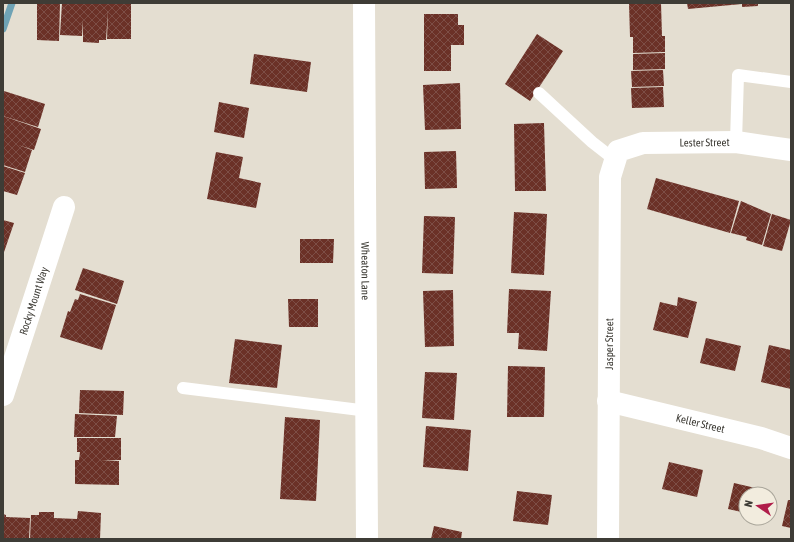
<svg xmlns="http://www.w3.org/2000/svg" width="794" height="542" viewBox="0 0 794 542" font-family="'Asap Condensed',sans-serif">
<defs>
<pattern id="building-cross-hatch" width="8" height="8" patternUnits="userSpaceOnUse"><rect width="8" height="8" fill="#6b3127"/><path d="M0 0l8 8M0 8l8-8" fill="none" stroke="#7d4e46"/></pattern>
</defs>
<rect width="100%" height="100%" fill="#e4ded1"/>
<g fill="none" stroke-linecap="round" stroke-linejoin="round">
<!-- stream -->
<polyline stroke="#6fa3b5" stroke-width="7" points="3,29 12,3"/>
</g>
<!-- building -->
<g fill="url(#building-cross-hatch)">
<polygon points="37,3 60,3 59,41 37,40"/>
<polygon points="62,3 131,3 131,39 107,39 108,10 106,40 99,40 99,43 83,42 83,20 82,36 60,35"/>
<polygon points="629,3 661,3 662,36 665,36 665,52 633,53 633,37 630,37"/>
<polygon points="687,3 758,3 758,6 742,7 742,4 688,9"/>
<polygon points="424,14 458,14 458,25 464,25 464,45 451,45 451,71 424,71"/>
<polygon points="537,34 563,51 530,101 505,84"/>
<polygon points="665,53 665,69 633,70 633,54"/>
<polygon points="254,54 311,62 307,92 250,84"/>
<polygon points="663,70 664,86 632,87 631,71"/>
<polygon points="460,83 461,129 425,130 423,85"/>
<polygon points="663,87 664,107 632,108 631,88"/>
<polygon points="4,91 45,104 38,127 3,116"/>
<polygon points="219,102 249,108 244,138 214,132"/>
<polygon points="3,116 41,129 34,150 18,145 32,150 25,172 3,165"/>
<polygon points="544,123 546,191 515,191 514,124"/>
<polygon points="456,151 457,188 425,189 424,152"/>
<polygon points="216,152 243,157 239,178 261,183 256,208 207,199"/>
<polygon points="3,166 25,173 17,195 3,191"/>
<polygon points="656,178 739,201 730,233 647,209"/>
<polygon points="741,201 771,214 762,245 746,240 747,237 731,233"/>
<polygon points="514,212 547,214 544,275 511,273"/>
<polygon points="772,214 791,220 782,251 763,246"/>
<polygon points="424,216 455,217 453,274 422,273"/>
<polygon points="3,220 14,223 3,255"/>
<polygon points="300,239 334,239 333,263 300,263"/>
<polygon points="83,268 124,281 117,304 75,290"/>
<polygon points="509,289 551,291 547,351 518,349 519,333 507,333"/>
<polygon points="453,290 454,346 425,347 423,291"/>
<polygon points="80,294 116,305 102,350 60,337 68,311 70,312 75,299 78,300"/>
<polygon points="678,297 697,302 688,338 653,330 660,302 677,306"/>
<polygon points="288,299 318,299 318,327 289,327"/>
<polygon points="706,338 741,346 735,371 700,363"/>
<polygon points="235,339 282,345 277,388 229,383"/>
<polygon points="769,345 791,350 791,389 761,382"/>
<polygon points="508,366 545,367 544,417 507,417"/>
<polygon points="425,372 457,373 454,420 422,418"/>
<polygon points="80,390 124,391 123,415 79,413"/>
<polygon points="75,414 117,416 115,437 74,437"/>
<polygon points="285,417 320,420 316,501 280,499"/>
<polygon points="426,426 471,430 468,471 423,467"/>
<polygon points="77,438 121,438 121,460 101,460 119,461 119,485 75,484 75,460 79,460 80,452 77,452"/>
<polygon points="669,462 703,470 697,497 662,489"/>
<polygon points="734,483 768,491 767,494 746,494 746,513 728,509"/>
<polygon points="517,491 552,495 548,525 513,521"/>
<polygon points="788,500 791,500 791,528 782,526"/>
<polygon points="78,511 101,513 100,539 30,539 31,515 39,515 39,512 54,512 54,518 77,519"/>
<polygon points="3,514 6,515 6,517 30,518 29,539 3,539"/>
<polygon points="434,526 462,532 461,539 431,539"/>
</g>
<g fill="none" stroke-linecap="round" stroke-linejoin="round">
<!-- lane -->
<g stroke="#fff" stroke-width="12">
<polyline points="539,93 592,142 615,160"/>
<polyline points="736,142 738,75 791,82"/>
<polyline points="183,388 368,411"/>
</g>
<!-- street -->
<g stroke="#fff" stroke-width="22">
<path id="s1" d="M364,3L367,539"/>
<path id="s2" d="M3,395L64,207"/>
<path id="s3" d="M608,401L761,438L791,448"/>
<path id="s4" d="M608,539L610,177L618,151L643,143L736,142L791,150"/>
</g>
</g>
<g text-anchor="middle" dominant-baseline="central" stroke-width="4" stroke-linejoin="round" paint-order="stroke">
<!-- street labels -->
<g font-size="11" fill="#3e3c36" stroke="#f2ecde">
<text stroke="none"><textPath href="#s4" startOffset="477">Lester Street</textPath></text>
<text stroke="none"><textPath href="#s1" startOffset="268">Wheaton Lane</textPath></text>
<text stroke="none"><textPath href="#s2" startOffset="99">Rocky Mount Way</textPath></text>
<text stroke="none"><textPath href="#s4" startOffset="195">Jasper Street</textPath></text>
<text stroke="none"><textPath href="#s3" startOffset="95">Keller Street</textPath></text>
</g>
</g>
<!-- border -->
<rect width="794" height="542" fill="none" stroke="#3e3c36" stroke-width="8"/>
<!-- north arrow -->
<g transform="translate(758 506) rotate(283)"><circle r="19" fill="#f2ecde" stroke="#aaa69b"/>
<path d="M0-3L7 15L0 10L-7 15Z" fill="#b01d4a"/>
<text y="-6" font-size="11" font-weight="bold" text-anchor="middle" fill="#3e3c36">N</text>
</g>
</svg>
